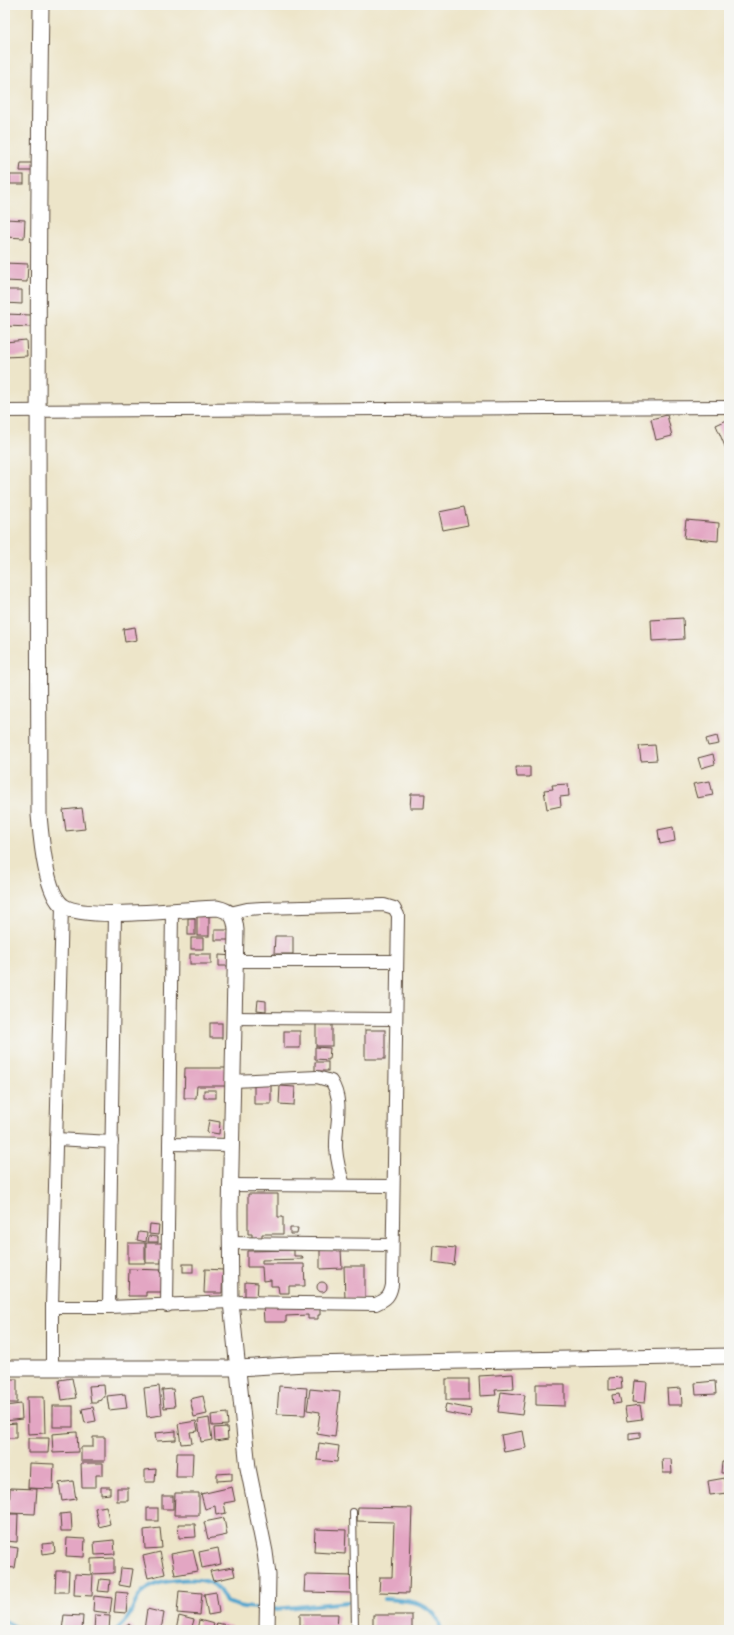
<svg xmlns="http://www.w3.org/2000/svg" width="734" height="1635" viewBox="0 0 734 1635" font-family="'Architects Daughter',sans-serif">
<rect width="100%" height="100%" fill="#f6f6f2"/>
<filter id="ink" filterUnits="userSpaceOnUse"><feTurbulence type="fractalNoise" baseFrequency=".025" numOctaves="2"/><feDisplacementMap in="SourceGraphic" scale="8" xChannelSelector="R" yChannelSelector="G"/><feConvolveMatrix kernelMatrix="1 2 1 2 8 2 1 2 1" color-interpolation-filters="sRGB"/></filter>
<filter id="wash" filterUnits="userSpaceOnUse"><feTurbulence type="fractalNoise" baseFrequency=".012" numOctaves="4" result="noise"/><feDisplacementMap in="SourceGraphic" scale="16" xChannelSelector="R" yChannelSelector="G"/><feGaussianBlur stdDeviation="0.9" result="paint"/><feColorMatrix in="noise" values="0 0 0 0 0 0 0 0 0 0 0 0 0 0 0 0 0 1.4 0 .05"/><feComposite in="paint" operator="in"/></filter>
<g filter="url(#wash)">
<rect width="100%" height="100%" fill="#ede5c9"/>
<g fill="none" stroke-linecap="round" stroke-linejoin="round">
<!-- stream -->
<g stroke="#52a5cd" stroke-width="4">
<path d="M384,1599C402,1600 426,1600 437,1618C439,1621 440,1626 441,1630"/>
<polyline points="275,1609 348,1602"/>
<polyline points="5,1621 21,1630"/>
<path d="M116,1630C120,1627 124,1623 127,1619C133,1610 135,1600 142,1592C155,1580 195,1576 211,1583C219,1587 222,1595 226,1602L243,1607L262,1608"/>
</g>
</g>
<g id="blocks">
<!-- building -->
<g fill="#e3a6c3">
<polygon points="21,163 36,163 36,171 20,171"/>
<rect x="10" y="175" width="14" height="9"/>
<polygon points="5,219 25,220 24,238 5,237"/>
<polygon points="5,263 28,264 27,282 5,281"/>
<polygon points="5,290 22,290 22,304 5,303"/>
<polygon points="5,314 31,315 31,327 5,326"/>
<polygon points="26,340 27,356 5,357 5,342"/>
<polygon points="667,415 672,436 656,440 651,419"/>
<polygon points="729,419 729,447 726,449 716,425"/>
<polygon points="464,507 468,525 443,530 439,512"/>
<polygon points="686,520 719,523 718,541 684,538"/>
<polygon points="683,618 684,639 652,641 651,620"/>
<polygon points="135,627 137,640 125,642 123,629"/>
<polygon points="717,736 719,744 708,746 706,739"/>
<polygon points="655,745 657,760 641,761 639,746"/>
<polygon points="713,754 715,764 701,768 698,758"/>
<polygon points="516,767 530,767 530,777 517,777"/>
<polygon points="710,781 713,795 697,798 693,784"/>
<polygon points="568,784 569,796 560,797 561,806 547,809 544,790 553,789 552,785"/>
<polygon points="411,794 425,794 424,808 410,808"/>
<polygon points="82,808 85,829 66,831 63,810"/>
<polygon points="673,827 675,841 660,844 658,830"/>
<rect x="197" y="915" width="12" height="21"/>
<rect x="188" y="918" width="7" height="17"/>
<rect x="215" y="930" width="18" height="10"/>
<polygon points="275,936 293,936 293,954 274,954"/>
<rect x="191" y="938" width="12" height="11"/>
<rect x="190" y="954" width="21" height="10"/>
<polygon points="219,955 234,956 233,966 219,966"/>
<polygon points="258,1000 266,1001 266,1011 257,1010"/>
<rect x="210" y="1023" width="12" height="15"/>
<rect x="316" y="1024" width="16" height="22"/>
<rect x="365" y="1030" width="20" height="29"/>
<rect x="284" y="1031" width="16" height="17"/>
<polygon points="315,1047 330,1048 329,1060 315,1059"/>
<rect x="315" y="1062" width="13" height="9"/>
<polygon points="185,1068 226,1068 226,1086 197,1086 196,1098 184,1098"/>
<polygon points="271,1083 271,1104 254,1104 254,1084"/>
<polygon points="280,1086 295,1087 294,1105 279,1104"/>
<rect x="204" y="1090" width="12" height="8"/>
<polygon points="209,1120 220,1122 219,1134 207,1132"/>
<polygon points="248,1194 278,1194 278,1217 283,1217 283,1234 262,1234 262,1239 252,1239 252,1234 248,1234"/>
<polygon points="150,1224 159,1225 158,1235 149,1234"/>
<polygon points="290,1228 298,1228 297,1234 290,1234"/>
<polygon points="139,1232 147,1233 146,1242 137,1240"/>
<polygon points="149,1236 158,1237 158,1242 148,1242"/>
<rect x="128" y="1243" width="17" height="20"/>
<polygon points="146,1243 162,1243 161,1247 167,1247 167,1260 161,1260 161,1263 146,1263"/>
<polygon points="434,1246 456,1248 454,1265 433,1262"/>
<polygon points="294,1250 294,1256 302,1256 303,1259 262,1260 262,1264 304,1264 305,1286 289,1286 289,1293 279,1293 278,1286 271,1286 271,1280 263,1281 262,1267 247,1267 247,1251"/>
<polygon points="320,1250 341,1250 342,1268 320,1269"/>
<rect x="183" y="1264" width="10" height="8"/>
<polygon points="344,1266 365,1266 365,1299 345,1300"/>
<polygon points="129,1269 161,1270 160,1273 166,1273 165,1292 146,1292 146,1296 128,1296"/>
<polygon points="205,1269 223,1270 222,1293 204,1293"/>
<circle cx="322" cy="1287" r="5"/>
<polygon points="245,1282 258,1283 257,1299 245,1299"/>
<polygon points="320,1305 320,1315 318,1315 318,1319 308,1319 308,1315 286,1316 286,1322 264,1322 263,1306"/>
<polygon points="513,1374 514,1389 495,1390 496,1395 480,1396 479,1376"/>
<polygon points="621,1377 622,1389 609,1390 609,1378"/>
<polygon points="72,1378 76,1398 62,1400 59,1380"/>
<rect x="5" y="1379" width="12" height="24"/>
<rect x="446" y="1379" width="23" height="21"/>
<polygon points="634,1381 647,1382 645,1403 632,1402"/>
<polygon points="715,1381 716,1394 696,1395 695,1383"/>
<polygon points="536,1384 565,1384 565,1406 536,1405"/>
<polygon points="104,1385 105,1397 102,1398 102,1400 97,1401 97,1403 91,1403 89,1386"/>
<polygon points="159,1386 162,1415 147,1417 144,1388"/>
<polygon points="279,1386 307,1388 305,1415 277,1414"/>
<polygon points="681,1388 682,1405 668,1405 667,1389"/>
<polygon points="173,1389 175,1407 164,1408 162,1390"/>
<polygon points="310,1389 340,1392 335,1437 317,1434 320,1412 307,1410"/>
<polygon points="501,1392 525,1395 522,1415 498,1412"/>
<polygon points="125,1394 127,1408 109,1410 107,1396"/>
<polygon points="619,1394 621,1403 613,1404 612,1395"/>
<polygon points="203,1396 207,1414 194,1417 190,1399"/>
<polygon points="27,1397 44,1397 45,1433 28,1434"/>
<polygon points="21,1404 22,1419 5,1421 5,1406"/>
<polygon points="446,1404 471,1409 470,1417 444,1412"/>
<polygon points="640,1405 642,1419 627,1421 625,1407"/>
<rect x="53" y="1406" width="20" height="21"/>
<polygon points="93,1407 96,1421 85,1423 82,1409"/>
<polygon points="227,1413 228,1425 212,1426 211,1415"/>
<polygon points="209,1418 212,1440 201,1442 198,1420"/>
<polygon points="196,1421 198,1431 190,1432 192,1443 181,1444 178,1424"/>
<polygon points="16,1423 16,1438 5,1438 5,1424"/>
<polygon points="227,1427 228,1439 215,1441 214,1428"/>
<polygon points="176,1431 176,1440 156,1441 155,1433"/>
<polygon points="523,1431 526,1448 504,1452 501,1435"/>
<polygon points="77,1432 78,1452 53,1453 52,1434"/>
<polygon points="640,1432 640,1438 629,1440 629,1433"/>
<polygon points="93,1437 105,1437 105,1461 81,1461 81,1447 93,1447"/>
<polygon points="28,1438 49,1438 48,1453 28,1453"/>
<polygon points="319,1443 339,1446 337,1462 317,1460"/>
<polygon points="177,1453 193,1453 192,1477 176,1477"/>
<polygon points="662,1459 671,1459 672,1473 663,1473"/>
<polygon points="722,1462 729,1462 729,1473 721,1473"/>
<polygon points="29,1463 54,1464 53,1489 28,1488"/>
<polygon points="81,1463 103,1463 103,1475 96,1475 96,1487 82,1487"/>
<polygon points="156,1469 155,1482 145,1482 145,1470"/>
<polygon points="232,1473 232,1480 217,1481 217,1474"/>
<polygon points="725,1478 727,1493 710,1495 708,1481"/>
<polygon points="73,1481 76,1499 62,1501 59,1483"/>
<polygon points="101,1487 110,1487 110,1494 101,1495"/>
<polygon points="232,1487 235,1501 224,1503 226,1513 216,1515 215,1506 205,1509 201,1494"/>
<polygon points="10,1488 37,1489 35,1514 9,1513"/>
<rect x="117" y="1488" width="11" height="13"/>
<polygon points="175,1493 199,1493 199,1515 174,1515"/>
<rect x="162" y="1496" width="11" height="13"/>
<polygon points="106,1506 110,1524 99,1527 95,1508"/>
<polygon points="358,1507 412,1508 409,1593 379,1592 380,1577 392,1577 394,1522 357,1521"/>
<rect x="147" y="1508" width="11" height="13"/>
<polygon points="71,1513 72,1531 61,1531 60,1514"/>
<polygon points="5,1514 18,1514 17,1542 5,1541"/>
<polygon points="224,1518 227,1535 208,1539 204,1522"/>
<polygon points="178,1524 195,1524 196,1537 179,1538"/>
<polygon points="160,1528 162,1548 145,1549 144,1530"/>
<polygon points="315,1529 346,1530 345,1554 314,1552"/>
<polygon points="67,1538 85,1539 84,1557 66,1556"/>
<polygon points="114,1540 115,1554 95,1555 94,1542"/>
<polygon points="54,1543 55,1552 43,1554 42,1544"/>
<polygon points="5,1546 18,1548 15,1568 5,1567"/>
<polygon points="218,1548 221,1564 202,1568 199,1552"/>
<polygon points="193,1550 198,1571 175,1575 171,1554"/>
<polygon points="160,1552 165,1574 148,1578 143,1556"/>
<polygon points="114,1558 114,1573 91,1574 91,1559"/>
<polygon points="233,1567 235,1576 213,1581 210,1571"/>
<polygon points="121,1568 133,1569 130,1587 119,1585"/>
<polygon points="56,1571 69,1571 68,1592 55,1592"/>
<polygon points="75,1574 93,1575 92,1596 74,1595"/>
<polygon points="305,1575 352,1576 351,1593 304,1592"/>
<polygon points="100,1579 110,1580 109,1592 98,1591"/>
<polygon points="179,1591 202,1593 200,1615 177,1613"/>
<polygon points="116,1592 128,1593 126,1613 114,1612"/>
<polygon points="216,1592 219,1613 208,1615 204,1594"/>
<polygon points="94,1596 112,1598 110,1613 93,1611"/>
<polygon points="147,1609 164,1613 161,1630 144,1630"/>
<polygon points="300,1614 338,1614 337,1630 304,1630 304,1626 300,1626"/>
<polygon points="64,1615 83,1616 82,1630 62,1630"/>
<polygon points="95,1615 110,1616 109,1630 94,1630"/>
<rect x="373" y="1615" width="39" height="15"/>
<polygon points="179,1616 194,1620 191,1630 176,1630"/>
<polygon points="199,1620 214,1624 212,1630 197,1630"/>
<polygon points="217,1623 231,1626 230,1630 215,1630"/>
<polygon points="129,1624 135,1630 122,1630"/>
</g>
</g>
</g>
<g filter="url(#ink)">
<use href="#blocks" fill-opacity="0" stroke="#564638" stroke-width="1"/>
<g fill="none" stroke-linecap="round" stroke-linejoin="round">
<!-- service casing -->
<g stroke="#564638" stroke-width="8">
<polyline id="service" points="353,1512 355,1630"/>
</g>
<!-- minor casing -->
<g stroke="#564638" stroke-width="14">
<g id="minor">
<polyline points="5,411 729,407"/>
<path d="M62,905L52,1307H109L231,1302L376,1304C387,1299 390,1296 392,1285L398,915L394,908L384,905L262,908L247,909L230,913"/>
<polyline points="236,961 397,961"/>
<polyline points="234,1018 396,1019"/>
<path d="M233,1081L317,1077L331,1081C345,1103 335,1124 336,1148C337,1161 340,1173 344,1185"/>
<polyline points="56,1139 112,1142"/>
<polyline points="169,1144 231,1145"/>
<polyline points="230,1185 393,1186"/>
<polyline points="230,1243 392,1245"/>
<polyline points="167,1306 172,910"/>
<polyline points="109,1307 115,913"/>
<polyline points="52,1368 52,1307"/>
</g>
</g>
<!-- tertiary casing -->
<g stroke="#564638" stroke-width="17">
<g id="tertiary">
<path d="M41,5C37,275 38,545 39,815C41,836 45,893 63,906C85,921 186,909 217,908C231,911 235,916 236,930L230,1213L231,1302L248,1468L265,1552L268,1575L267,1630"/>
<polyline points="5,1368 238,1368 306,1364 729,1356"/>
</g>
</g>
<!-- service -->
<use href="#service" stroke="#fff" stroke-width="6"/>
<!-- minor -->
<use href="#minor" stroke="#fff" stroke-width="12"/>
<!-- tertiary -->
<use href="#tertiary" stroke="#fff" stroke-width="15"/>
</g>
</g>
<!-- margin -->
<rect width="734" height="1635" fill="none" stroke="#f6f6f2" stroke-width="20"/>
</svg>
